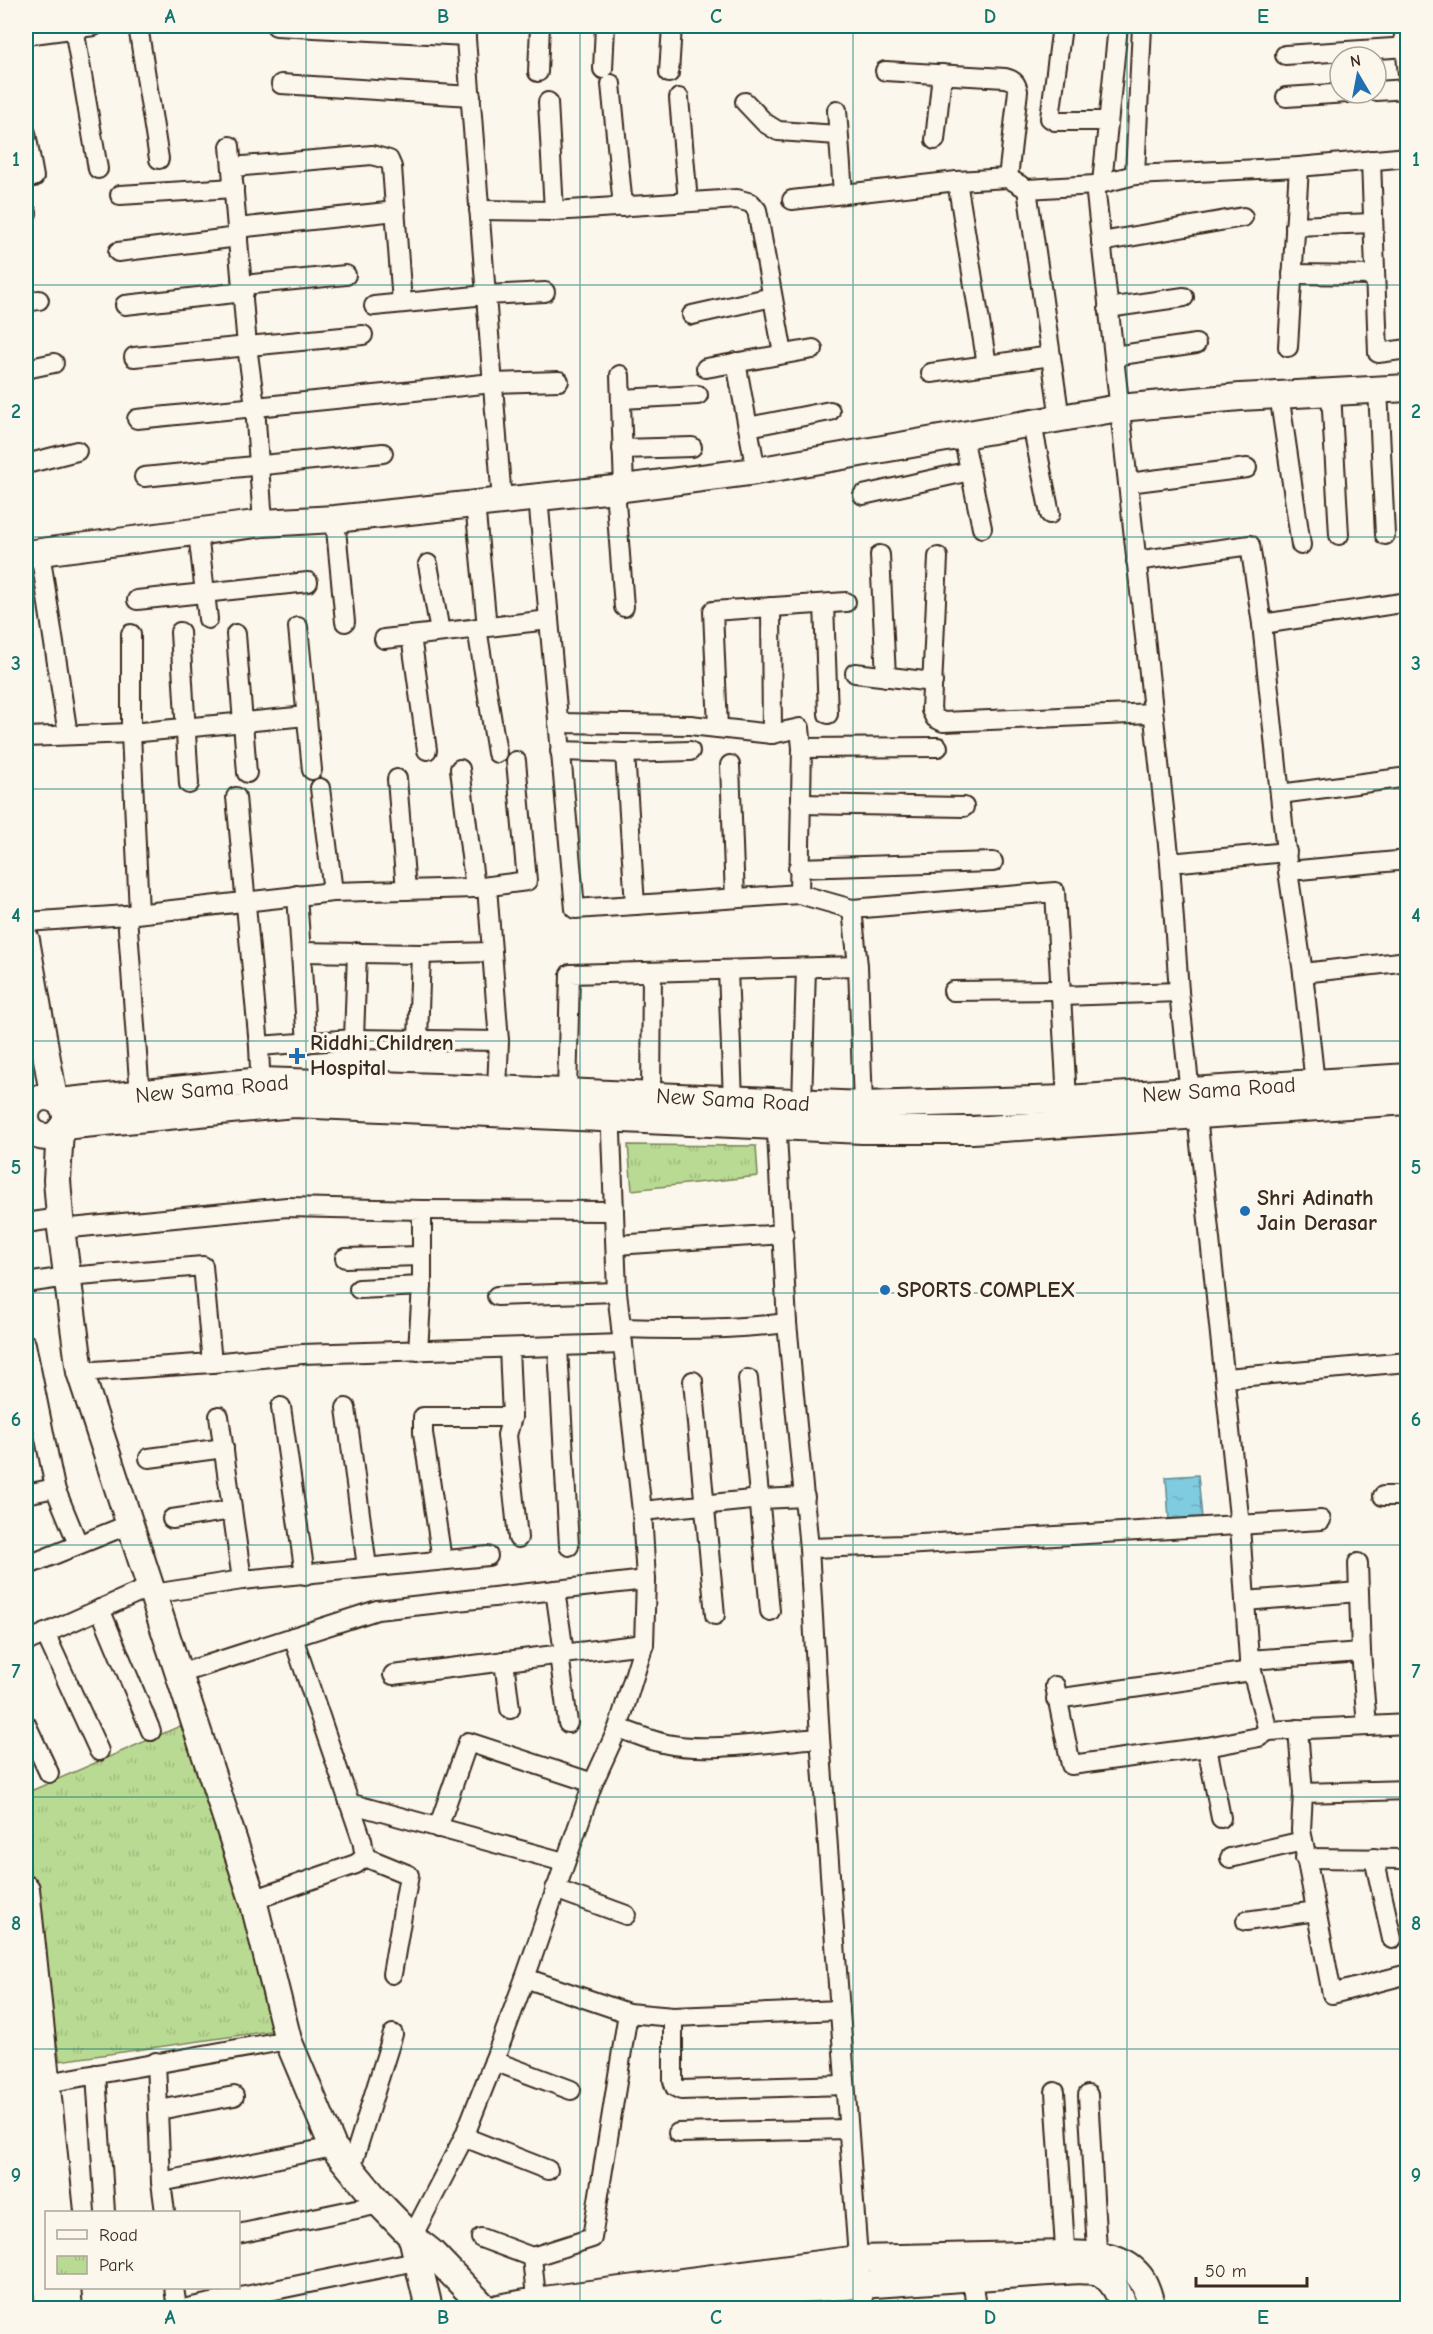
<svg xmlns="http://www.w3.org/2000/svg" width="1433" height="2334" viewBox="0 0 1433 2334" font-family="'Comic Neue',sans-serif">
<defs>
<pattern id="park-tufts" width="24" height="20" patternUnits="userSpaceOnUse" patternTransform="scale(1.5)"><rect width="24" height="20" fill="#b9da93"/><path d="M3 7l-1-3M5 7V3M7 7l1-3M15 17l-1-3M17 17v-4M19 17l1-3" fill="none" stroke="#a0bb7e"/></pattern>
<pattern id="water-ripples" width="26" height="14" patternUnits="userSpaceOnUse" patternTransform="scale(1.5)"><rect width="26" height="14" fill="#7fcbdf"/><path d="M2 4q2-2 4 0t4 0M15 11q2-2 4 0t4 0" fill="none" stroke="#6faebf"/></pattern>
</defs>
<rect width="100%" height="100%" fill="#fbf7ec"/>
<filter id="ink" filterUnits="userSpaceOnUse"><feTurbulence type="fractalNoise" baseFrequency=".0167" numOctaves="2"/><feDisplacementMap in="SourceGraphic" scale="12" xChannelSelector="R" yChannelSelector="G"/><feConvolveMatrix kernelMatrix="1 2 1 2 8 2 1 2 1" color-interpolation-filters="sRGB"/></filter>
<g filter="url(#ink)">
<!-- park -->
<g fill="url(#park-tufts)" stroke="#7a8258" stroke-width="1.5">
<polygon points="628,1145 756,1146 758,1176 632,1190"/>
<path d="M187,1723L237,1875L277,2030L60,2061C44,1972 26,1884 26,1793Z"/>
</g>
<!-- water -->
<polygon fill="url(#water-ripples)" stroke="#648b92" stroke-width="1.5" points="1198,1475 1202,1518 1169,1520 1166,1477"/>
<g fill="none" stroke-linecap="round" stroke-linejoin="round">
<!-- street casing -->
<g stroke="#3b2a1e" stroke-width="22">
<g id="street">
<polyline points="138,26 159,159"/>
<polyline points="276,26 466,36"/>
<polyline points="465,26 502,501"/>
<polyline points="1062,26 1050,118 1055,121 1108,121"/>
<polyline points="1403,26 1408,74"/>
<polyline points="74,28 98,169"/>
<polyline points="26,35 94,26"/>
<polyline points="1285,55 1408,47"/>
<polyline points="603,69 605,26"/>
<path d="M885,71L1005,78C1013,80 1016,82 1018,91L1008,178"/>
<polyline points="538,72 540,26"/>
<polyline points="669,73 672,26"/>
<polyline points="281,84 471,96"/>
<polyline points="611,84 623,207"/>
<polyline points="1376,91 1408,89"/>
<polyline points="1286,97 1348,93"/>
<polyline points="679,98 688,202"/>
<polyline points="548,102 554,211"/>
<polyline points="745,102 765,123 778,131 838,135"/>
<polyline points="837,110 843,194"/>
<polyline points="26,133 34,177"/>
<polyline points="935,140 942,74"/>
<polyline points="230,146 247,346 255,406 263,523"/>
<polyline points="1371,160 1378,353 1408,349"/>
<polyline points="232,167 372,155 389,160 392,167 402,303"/>
<polyline points="1135,175 1142,26"/>
<polyline points="957,181 987,365"/>
<polyline points="1102,183 1118,26"/>
<polyline points="1095,185 1170,863 1179,992 1191,1102"/>
<polyline points="1027,189 1060,419"/>
<polyline points="120,195 234,188"/>
<polyline points="792,200 957,181 1008,178 1027,189 1095,185 1135,175 1299,167 1408,157"/>
<polyline points="479,210 554,211 737,199 751,203 757,210 783,354"/>
<polyline points="26,213 27,213"/>
<polyline points="1295,226 1373,223"/>
<polyline points="237,228 396,211"/>
<polyline points="1101,242 1243,217"/>
<polyline points="118,252 238,237"/>
<polyline points="1292,274 1375,275"/>
<polyline points="243,285 346,275"/>
<polyline points="26,302 39,300"/>
<polyline points="125,305 244,292"/>
<polyline points="374,306 486,295 545,292"/>
<polyline points="1108,308 1184,297"/>
<polyline points="692,315 772,297"/>
<polyline points="1288,347 1299,167"/>
<polyline points="1114,356 1196,344"/>
<polyline points="134,357 363,335"/>
<polyline points="736,362 756,471"/>
<polyline points="706,368 813,349"/>
<polyline points="26,369 54,363"/>
<polyline points="931,373 1051,356"/>
<polyline points="620,375 624,488"/>
<polyline points="1378,389 1385,535"/>
<polyline points="1331,392 1339,535"/>
<polyline points="1279,394 1301,545"/>
<polyline points="621,399 698,395"/>
<polyline points="137,419 493,383 559,381"/>
<polyline points="1032,424 1050,514"/>
<polyline points="748,427 830,411"/>
<polyline points="963,436 982,528"/>
<polyline points="622,449 692,447"/>
<polyline points="26,464 77,451"/>
<polyline points="144,477 383,453"/>
<polyline points="1128,483 1247,468"/>
<polyline points="615,489 624,607"/>
<polyline points="863,495 970,471"/>
<polyline points="538,497 575,909 799,894 852,909 858,966 863,1105"/>
<polyline points="475,504 487,627"/>
<polyline points="335,519 345,622"/>
<polyline points="198,533 208,619"/>
<polyline points="40,552 68,735"/>
<polyline points="880,555 886,677"/>
<polyline points="938,557 931,710 935,718 943,722 1153,713"/>
<polyline points="1136,561 1250,545 1262,624 1288,871 1303,973 1316,1093"/>
<polyline points="428,564 440,632"/>
<polyline points="137,600 308,582"/>
<polyline points="824,604 828,714"/>
<polyline points="771,607 772,734"/>
<polyline points="1262,624 1408,602"/>
<polyline points="298,627 312,770"/>
<polyline points="477,628 497,753"/>
<polyline points="180,632 189,784"/>
<polyline points="131,634 131,733 139,913"/>
<polyline points="236,634 247,773"/>
<polyline points="411,636 427,750"/>
<polyline points="384,639 549,620"/>
<polyline points="855,673 933,682"/>
<polyline points="558,723 690,725 772,734 800,728 802,748 799,894"/>
<polyline points="718,728 713,611 846,602"/>
<polyline points="26,737 131,733 306,716"/>
<polyline points="802,748 938,747"/>
<polyline points="560,751 625,753 690,751"/>
<polyline points="625,753 635,905"/>
<polyline points="730,765 735,898"/>
<polyline points="460,769 475,888"/>
<polyline points="397,779 406,890"/>
<polyline points="320,788 333,892"/>
<polyline points="1280,794 1408,777"/>
<polyline points="236,797 259,1046 261,1093"/>
<polyline points="800,804 964,807"/>
<polyline points="1170,863 1287,852"/>
<polyline points="798,868 993,862"/>
<polyline points="1288,871 1408,860"/>
<polyline points="487,887 499,1041 497,1089"/>
<polyline points="297,895 307,1043"/>
<polyline points="852,909 1055,892 1067,1099"/>
<polyline points="127,915 140,1095"/>
<polyline points="26,922 127,915 333,892 475,888 527,881 516,761"/>
<polyline points="301,952 421,954 490,952"/>
<polyline points="728,970 733,1100"/>
<polyline points="1303,973 1408,961"/>
<polyline points="953,991 1059,990"/>
<polyline points="1061,996 1179,992"/>
<polyline points="26,1024 27,1024"/>
<polyline points="354,1039 357,952"/>
<polyline points="418,1039 421,954"/>
<polyline points="259,1046 354,1039 499,1041"/>
<polyline points="567,1093 570,974 858,966"/>
<polyline points="651,1096 652,973"/>
<polyline points="802,1103 806,968"/>
<polyline points="776,1115 787,1323 809,1548 820,1738 860,2285 865,2308"/>
<polyline points="1197,1115 1240,1526 1249,1660 1268,1731"/>
<polyline points="422,1210 614,1211"/>
<polyline points="26,1223 60,1218"/>
<polyline points="61,1229 287,1207 422,1210 422,1286 418,1351"/>
<polyline points="616,1245 784,1234"/>
<polyline points="345,1258 421,1256"/>
<polyline points="26,1283 67,1277 203,1266 212,1363"/>
<polyline points="359,1289 422,1286"/>
<polyline points="497,1296 617,1292"/>
<path d="M621,1328C677,1330 731,1330 787,1323"/>
<polyline points="26,1344 55,1488 78,1544"/>
<polyline points="509,1348 512,1417 507,1435 518,1538"/>
<polyline points="558,1348 569,1546"/>
<polyline points="80,1372 212,1363 302,1354 623,1344"/>
<polyline points="1226,1378 1408,1362"/>
<polyline points="748,1379 770,1611"/>
<polyline points="693,1381 715,1615"/>
<polyline points="281,1407 305,1575"/>
<polyline points="346,1408 367,1567"/>
<polyline points="219,1416 242,1580"/>
<polyline points="149,1458 224,1448"/>
<polyline points="26,1494 55,1488"/>
<polyline points="1383,1496 1408,1496"/>
<polyline points="642,1511 761,1499 805,1497"/>
<polyline points="172,1519 232,1510"/>
<polyline points="809,1548 904,1545 1321,1520"/>
<polyline points="442,1560 423,1433 423,1417 512,1417"/>
<polyline points="1358,1563 1361,1652 1367,1726"/>
<polyline points="26,1566 130,1524"/>
<polyline points="555,1590 564,1653"/>
<polyline points="153,1594 242,1580 488,1556"/>
<polyline points="1245,1601 1359,1592"/>
<polyline points="100,1609 151,1731"/>
<polyline points="45,1633 99,1751"/>
<polyline points="26,1642 150,1587"/>
<polyline points="559,1654 568,1723"/>
<polyline points="1249,1660 1361,1652"/>
<polyline points="504,1661 510,1709"/>
<polyline points="179,1674 377,1610 646,1580"/>
<polyline points="393,1675 644,1644"/>
<polyline points="1055,1686 1071,1765 1207,1747 1259,1737 1268,1731 1408,1724"/>
<polyline points="1056,1699 1251,1671"/>
<polyline points="26,1724 49,1773"/>
<path d="M618,1728C634,1733 650,1741 667,1744C710,1753 775,1741 820,1738"/>
<polyline points="1298,1729 1303,1793 1301,1830 1332,1994 1408,1974"/>
<polyline points="1207,1747 1221,1818"/>
<polyline points="1303,1793 1408,1790"/>
<polyline points="349,1803 564,1862"/>
<polyline points="438,1828 468,1742 593,1783"/>
<polyline points="365,1857 409,1875 392,1974"/>
<polyline points="1230,1858 1303,1841"/>
<polyline points="1305,1858 1408,1859"/>
<polyline points="1374,1858 1392,1939"/>
<polyline points="555,1889 626,1915"/>
<polyline points="253,1900 356,1864 365,1857 362,1840 293,1637"/>
<polyline points="1246,1921 1316,1911"/>
<polyline points="525,1978 628,2013 673,2017 840,2010"/>
<polyline points="673,2017 673,2081 675,2087 681,2090 845,2085"/>
<polyline points="494,2061 571,2090"/>
<polyline points="156,2062 161,2182 165,2212"/>
<polyline points="96,2074 105,2212"/>
<polyline points="47,2083 288,2040"/>
<polyline points="1055,2092 1066,2264"/>
<polyline points="1088,2095 1098,2267"/>
<polyline points="159,2110 234,2096"/>
<polyline points="678,2133 847,2129"/>
<polyline points="464,2137 548,2170"/>
<polyline points="351,2168 393,2034"/>
<polyline points="161,2182 333,2147"/>
<polyline points="238,2234 380,2204"/>
<polyline points="412,2237 464,2137 494,2061 525,1978 593,1783 618,1728 644,1644 646,1580 642,1511 617,1292 610,1106"/>
<polyline points="481,2238 532,2257"/>
<polyline points="972,2277 976,2308"/>
<polyline points="174,2288 177,2308"/>
<polyline points="187,2308 416,2261"/>
<polyline points="537,2308 532,2257 592,2238 628,2013"/>
</g>
</g>
<!-- secondary casing -->
<g stroke="#3b2a1e" stroke-width="30">
<g id="secondary">
<polyline points="26,554 263,523 335,519 624,488 756,471 1119,408 1240,397 1408,388"/>
<polyline points="26,940 54,1099"/>
<circle cx="46" cy="1117" r="20"/>
<polyline points="59,1102 261,1081 497,1089 863,1105 1067,1099 1408,1077"/>
<polyline points="63,1126 294,1104 862,1130 973,1130 1408,1101"/>
<polyline points="60,1130 57,1180 61,1229 80,1372 253,1900 288,2040 333,2147 380,2204 412,2237 431,2252 485,2308"/>
<polyline points="26,1889 60,2212"/>
<polyline points="29,2046 29,2094 46,2282"/>
<polyline points="412,2237 429,2308"/>
<polyline points="47,2288 49,2308"/>
<polyline points="67,2288 69,2308"/>
<path d="M499,2308L536,2301L858,2259L1066,2254C1091,2255 1123,2254 1140,2277C1147,2286 1149,2298 1152,2308"/>
<path d="M626,2308L742,2293L1079,2270C1084,2271 1093,2270 1099,2272C1113,2279 1120,2295 1124,2308"/>
</g>
</g>
<!-- street -->
<use href="#street" stroke="#fbf7ec" stroke-width="18"/>
<!-- secondary -->
<use href="#secondary" stroke="#fbf7ec" stroke-width="26"/>
</g>
</g>
<!-- grid -->
<path fill="none" stroke="#0f766e" stroke-width="1.5" stroke-opacity="0.55" d="M306,26V2308M580,26V2308M853,26V2308M1127,26V2308M26,285H1408M26,537H1408M26,789H1408M26,1041H1408M26,1293H1408M26,1545H1408M26,1797H1408M26,2049H1408"/>
<!-- markers -->
<g fill="#1f6fb2" stroke="#fbf7ec" stroke-width="2">
<path d="M294 1047h6v6h6v6h-6v6h-6v-6h-6v-6h6z"/>
<circle cx="1245" cy="1211" r="6"/>
<circle cx="885" cy="1290" r="6"/>
</g>
<g text-anchor="middle" dominant-baseline="central" stroke-width="6" stroke-linejoin="round" paint-order="stroke">
<!-- poi labels -->
<g font-size="22" font-weight="bold" fill="#3b2a1e" stroke="#fbf7ec" text-anchor="start">
<text x="310" y="1043">Riddhi Children<tspan x="310" dy="25">Hospital</tspan></text>
<text x="1257" y="1198">Shri Adinath<tspan x="1257" dy="25">Jain Derasar</tspan></text>
<text x="897" y="1290">SPORTS COMPLEX</text>
</g>
<!-- street labels -->
<g font-size="22" fill="#3b2a1e" stroke="#fbf7ec">
<text transform="translate(212 1089) rotate(-5)">New Sama Road</text>
<text transform="translate(1219 1090) rotate(-4)">New Sama Road</text>
<text transform="translate(733 1100) rotate(3)">New Sama Road</text>
</g>
</g>
<!-- margin -->
<rect width="1433" height="2334" fill="none" stroke="#fbf7ec" stroke-width="66"/>
<!-- legend -->
<rect x="45" y="2211" width="195" height="78" fill="#fbf7ec" stroke="#aea59a" stroke-width="1.5"/>
<rect x="57" y="2230" width="30" height="9" fill="#fbf7ec" stroke="#aea59a" stroke-width="1.5"/>
<text x="99" y="2241" font-size="18" fill="#3b2a1e">Road</text>
<rect x="57" y="2256" width="30" height="18" fill="url(#park-tufts)" stroke="#aea59a" stroke-width="1.5"/>
<text x="99" y="2271" font-size="18" fill="#3b2a1e">Park</text>
<!-- north arrow -->
<g transform="translate(1358 75) rotate(350)"><circle r="28" fill="#fbf7ec" stroke="#aea59a" stroke-width="1.5"/>
<path d="M0-4.5L10 22L0 15L-10 22Z" fill="#1f6fb2"/>
<text y="-9" font-size="16" font-weight="bold" text-anchor="middle" fill="#3b2a1e">N</text>
</g>
<!-- scale -->
<path d="M1196 2277v9h111v-9" fill="none" stroke="#3b2a1e" stroke-width="3"/>
<text x="1205" y="2277" font-size="18" fill="#3b2a1e" stroke="#fbf7ec" stroke-width="4.5" paint-order="stroke">50 m</text>
<rect x="33" y="33" width="1367" height="2268" fill="none" stroke="#0f766e" stroke-width="2"/>
<g font-size="20" text-anchor="middle" font-weight="bold" fill="#0f766e">
<text x="170" y="23">A</text>
<text x="443" y="23">B</text>
<text x="716" y="23">C</text>
<text x="990" y="23">D</text>
<text x="1263" y="23">E</text>
<text x="16" y="166">1</text>
<text x="1416" y="166">1</text>
<text x="16" y="418">2</text>
<text x="1416" y="418">2</text>
<text x="16" y="670">3</text>
<text x="1416" y="670">3</text>
<text x="16" y="922">4</text>
<text x="1416" y="922">4</text>
<text x="16" y="1174">5</text>
<text x="1416" y="1174">5</text>
<text x="16" y="1426">6</text>
<text x="1416" y="1426">6</text>
<text x="16" y="1678">7</text>
<text x="1416" y="1678">7</text>
<text x="16" y="1930">8</text>
<text x="1416" y="1930">8</text>
<text x="16" y="2182">9</text>
<text x="1416" y="2182">9</text>
<text x="170" y="2324">A</text>
<text x="443" y="2324">B</text>
<text x="716" y="2324">C</text>
<text x="990" y="2324">D</text>
<text x="1263" y="2324">E</text>
</g>
</svg>
